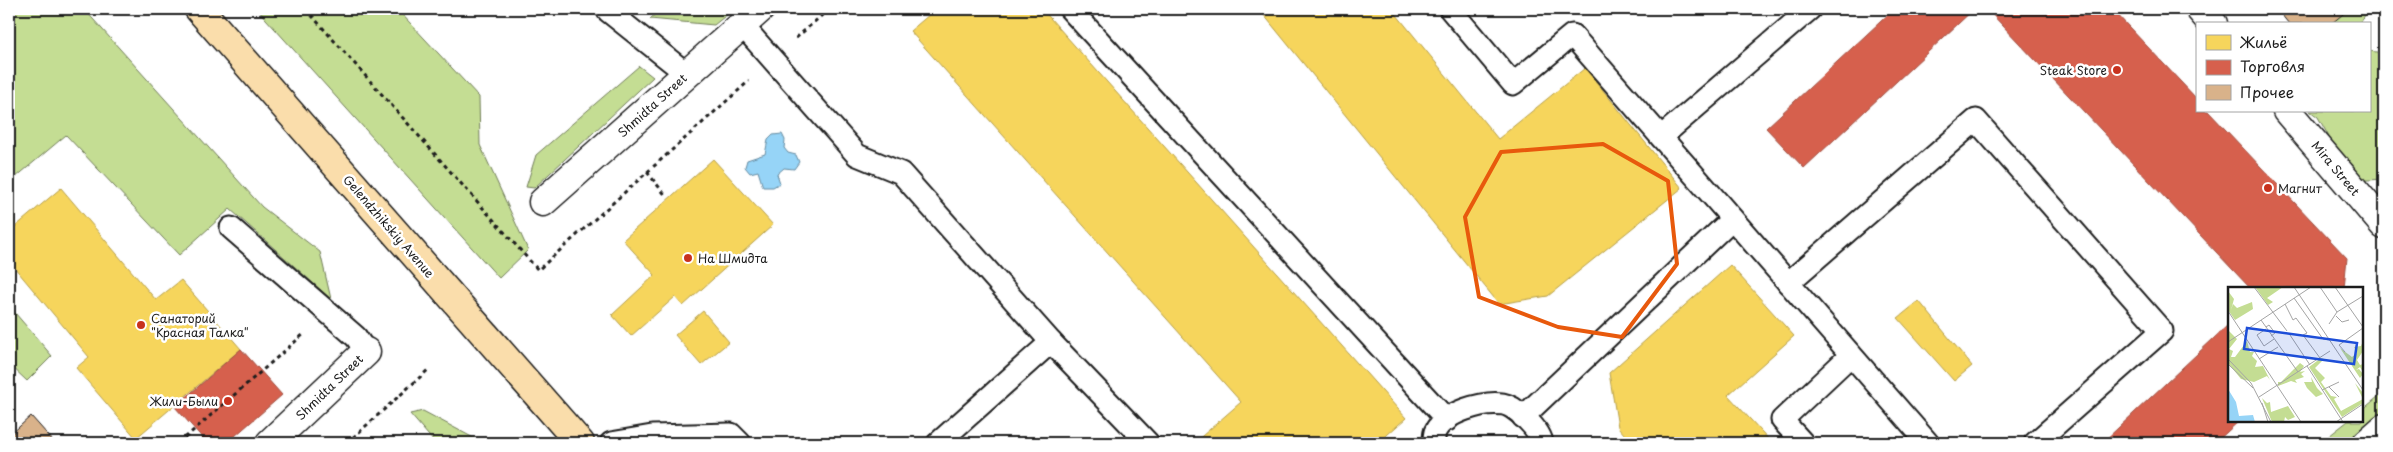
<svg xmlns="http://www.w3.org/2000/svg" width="2393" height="452" viewBox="0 0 2393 452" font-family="'Playpen Sans',sans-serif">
<rect width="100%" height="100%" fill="#fff"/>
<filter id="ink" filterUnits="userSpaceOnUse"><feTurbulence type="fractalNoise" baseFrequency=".02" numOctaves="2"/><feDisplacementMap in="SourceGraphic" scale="10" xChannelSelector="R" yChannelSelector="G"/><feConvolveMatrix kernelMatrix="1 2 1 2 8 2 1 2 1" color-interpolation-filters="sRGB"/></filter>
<g filter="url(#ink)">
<!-- green -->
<g fill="#c4dd93" stroke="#707c58">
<polygon points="9,9 84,9 262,207 320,252 331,299 230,209 179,255 66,135 9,183"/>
<polygon points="257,9 397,9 479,97 480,145 528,250 499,278"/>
<polygon points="661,9 734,9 714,25 650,19"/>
<polygon points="2313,9 2383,9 2367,13 2358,24 2332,24"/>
<polygon points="2369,51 2384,53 2384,98 2380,121 2384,126 2384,179 2352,181 2325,150 2329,137 2318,117 2310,111 2369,111"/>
<polygon points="639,66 653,77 534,188 526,187 536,155"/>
<polygon points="9,306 52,356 27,381 9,364"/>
<polygon points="2384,392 2384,443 2320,443 2348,421 2362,421 2362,410"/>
<polygon points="423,411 483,443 435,443 410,414"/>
</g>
<!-- water -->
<polygon fill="#96d4f7" stroke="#658a9f" points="782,134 785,140 784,148 788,153 796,155 799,162 794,169 784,168 777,174 780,183 773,187 763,187 758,171 750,173 745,167 747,160 765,154 768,140 773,135"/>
<!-- homes -->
<g fill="#f6d55c" stroke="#b59e49">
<polygon points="936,9 1042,9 1406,418 1378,443 1194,443 1241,402 910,31"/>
<polygon points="1259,9 1392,9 1498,139 1585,68 1682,188 1548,296 1499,304"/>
<polygon points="713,159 773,225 683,306 675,297 631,336 612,315 655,275 623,240"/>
<polygon points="61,188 156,300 181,280 241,349 136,438 76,368 89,357 9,261 9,232"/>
<polygon points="1730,265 1794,336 1728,395 1772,443 1632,443 1618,427 1609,373"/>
<polygon points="1919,301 1972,366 1954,381 1898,318"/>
<polygon points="703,311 729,342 701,365 675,335"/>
</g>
<!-- shops -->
<g fill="#d6604d" stroke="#9e4c3e">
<polygon points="1894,9 1974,9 1804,168 1766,128"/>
<polygon points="1987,9 2112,9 2197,99 2197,111 2208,111 2347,258 2344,288 2250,288"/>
<polygon points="2229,324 2229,421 2239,421 2215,443 2102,443"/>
<polygon points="241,349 282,395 227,443 207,443 175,407"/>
</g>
<!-- building -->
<g fill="#d9b28a" stroke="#1c1c1c">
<polygon points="2277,9 2349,9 2331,24 2289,24"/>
<polygon points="31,416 55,443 9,443 9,436"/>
</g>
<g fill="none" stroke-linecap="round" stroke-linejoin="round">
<!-- service casing -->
<g stroke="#1c1c1c" stroke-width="25">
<g id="service">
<polyline points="1070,9 1447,420"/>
<polyline points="1450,9 1513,84 1572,35 1928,443"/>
<polyline points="608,11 687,74"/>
<polyline points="742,25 857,155 901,173 1051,342 1148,443"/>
<polyline points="1661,137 1810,9"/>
<polyline points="231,228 356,337 366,352"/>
<polyline points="1788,283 1976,120 2162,331 2035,443"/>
<polyline points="1523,417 1732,219"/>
<polyline points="611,443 652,436 731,434 740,443"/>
<polyline points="938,443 1051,342"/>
<path d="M1434,443C1434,440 1434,435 1435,432C1444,412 1484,401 1503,404C1516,406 1541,431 1542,443"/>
<polyline points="1803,443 1782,420 1851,355"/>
</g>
</g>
<!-- minor casing -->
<g stroke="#1c1c1c" stroke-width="31">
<g id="minor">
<polyline points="2200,9 2213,24"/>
<polyline points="2287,111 2384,225"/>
<polyline points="543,202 760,9"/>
<polyline points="270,443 366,352"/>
<polyline points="2367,443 2384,428"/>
</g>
</g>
<!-- primary casing -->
<g stroke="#1c1c1c" stroke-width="31">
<polyline id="primary" points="199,9 580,443"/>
</g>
<!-- path -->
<g stroke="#1c1c1c" stroke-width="3" stroke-dasharray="4 4" stroke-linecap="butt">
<polyline points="306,9 538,270 749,81"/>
<polyline points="796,38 829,9"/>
<polyline points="647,172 667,197"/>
<polyline points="179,443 304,334"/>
<polyline points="347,443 429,369"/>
</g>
<!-- service -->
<use href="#service" stroke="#fff" stroke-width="21"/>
<!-- minor -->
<use href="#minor" stroke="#fff" stroke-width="28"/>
<!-- primary -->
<use href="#primary" stroke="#faddab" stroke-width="28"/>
</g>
</g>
<!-- marked area -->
<path fill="none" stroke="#e8590c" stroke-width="4" stroke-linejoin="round" d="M1603,144L1668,181L1677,264L1622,337L1558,327L1479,297L1465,217L1501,152Z"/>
<!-- markers -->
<g fill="#c8321e" stroke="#fff" stroke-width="2">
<circle cx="2117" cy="70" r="5"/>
<circle cx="2268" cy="188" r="5"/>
<circle cx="688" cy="258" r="5"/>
<circle cx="141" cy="325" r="5"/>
<circle cx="228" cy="401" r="5"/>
</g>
<g text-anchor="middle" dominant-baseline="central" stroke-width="5" stroke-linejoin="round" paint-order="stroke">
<!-- poi labels -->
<g font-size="12" fill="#1c1c1c" stroke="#fff" text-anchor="start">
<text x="2107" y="70" text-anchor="end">Steak Store</text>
<text x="2278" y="188">Магнит</text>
<text x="698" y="258">На Шмидта</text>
<text x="151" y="318">Санаторий<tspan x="151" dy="14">"Красная Талка"</tspan></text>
<text x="218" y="401" text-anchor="end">Жили-Были</text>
</g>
<!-- street labels -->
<g font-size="12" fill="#1c1c1c" stroke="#fff">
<text transform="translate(652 105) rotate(-42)">Shmidta Street</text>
<text transform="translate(2336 168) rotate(50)">Mira Street</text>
<text transform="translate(389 226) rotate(49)">Gelendzhikskiy Avenue</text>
<text transform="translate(329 387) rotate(-44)">Shmidta Street</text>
</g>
</g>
<!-- overview -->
<g transform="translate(2228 287)">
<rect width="135" height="135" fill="#fff"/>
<path d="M27,0H55L39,11L45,15L40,18ZM0,4L6,12L3,23L5,17L9,21L24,15L25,22L7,33L0,23ZM0,43L9,52L1,62L5,64L3,70H7L19,54L22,65H26L24,69L29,74L27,80L35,79L42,93L39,89L26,95L13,92L0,76V57H3H0ZM135,54V64L129,73L132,78L135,77V85L132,80L128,83L131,82L135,87L132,91L112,61L124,70L129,66L126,60L133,59ZM93,71L96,72L87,81L97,91L93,95L103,109L109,110L106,112L113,124L135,112L127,96L135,106V116L114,130L81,80ZM72,76L76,79L72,85L77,84L73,87L76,90L67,93L69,96L63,94L50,99V95H53ZM83,90L89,101L95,107L88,110L79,101L76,95H84ZM34,111L39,116L42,115L43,125L60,119L67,130L60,133L57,130L56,135H44Z" fill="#c4dd93"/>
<path d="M0,102L8,115L11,129L25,128L27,135H0Z" fill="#96d4f7"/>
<path fill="none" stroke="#a4a4a4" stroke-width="1" d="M26,0L59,44M66,0L135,103M92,0L109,25M107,0L135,40M66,11L95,52L102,53M57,17L65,33L68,31L79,46L75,48L92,71M0,24L73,135M108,29L114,35L121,33M33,33L70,85M101,37L109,25L135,9M38,40L41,38L47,46L43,49M38,42L29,48L36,59L46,52M62,48L82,78M0,55L83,0M117,65L111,58L135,41M0,72L23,96L43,135M31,72L50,60M0,77L25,101M79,79L115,135M101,100L111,110L108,107M94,103L111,95M31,110L102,64M34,116L40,135M108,135L135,117"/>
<path fill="#1d4ed8" fill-opacity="0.15" stroke="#1d4ed8" stroke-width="2.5" d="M19,41L129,56L126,77L16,62Z"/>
<rect width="135" height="135" fill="none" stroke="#1c1c1c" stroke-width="2.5"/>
</g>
<!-- margin -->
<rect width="2393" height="452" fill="none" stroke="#fff" stroke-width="30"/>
<rect x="15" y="15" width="2363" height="422" fill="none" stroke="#1c1c1c" stroke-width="2" filter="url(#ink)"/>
<!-- legend -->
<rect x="2196" y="22" width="175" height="90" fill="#ffffff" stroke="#a4a4a4"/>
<rect x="2206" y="35" width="25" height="15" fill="#f6d55c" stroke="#a4a4a4"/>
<text x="2240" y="48" font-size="15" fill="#1c1c1c">Жильё</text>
<rect x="2206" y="60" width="25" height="15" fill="#d6604d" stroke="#a4a4a4"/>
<text x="2240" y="72" font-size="15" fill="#1c1c1c">Торговля</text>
<rect x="2206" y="85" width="25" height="15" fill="#d9b28a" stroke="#a4a4a4"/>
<text x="2240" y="98" font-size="15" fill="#1c1c1c">Прочее</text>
</svg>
